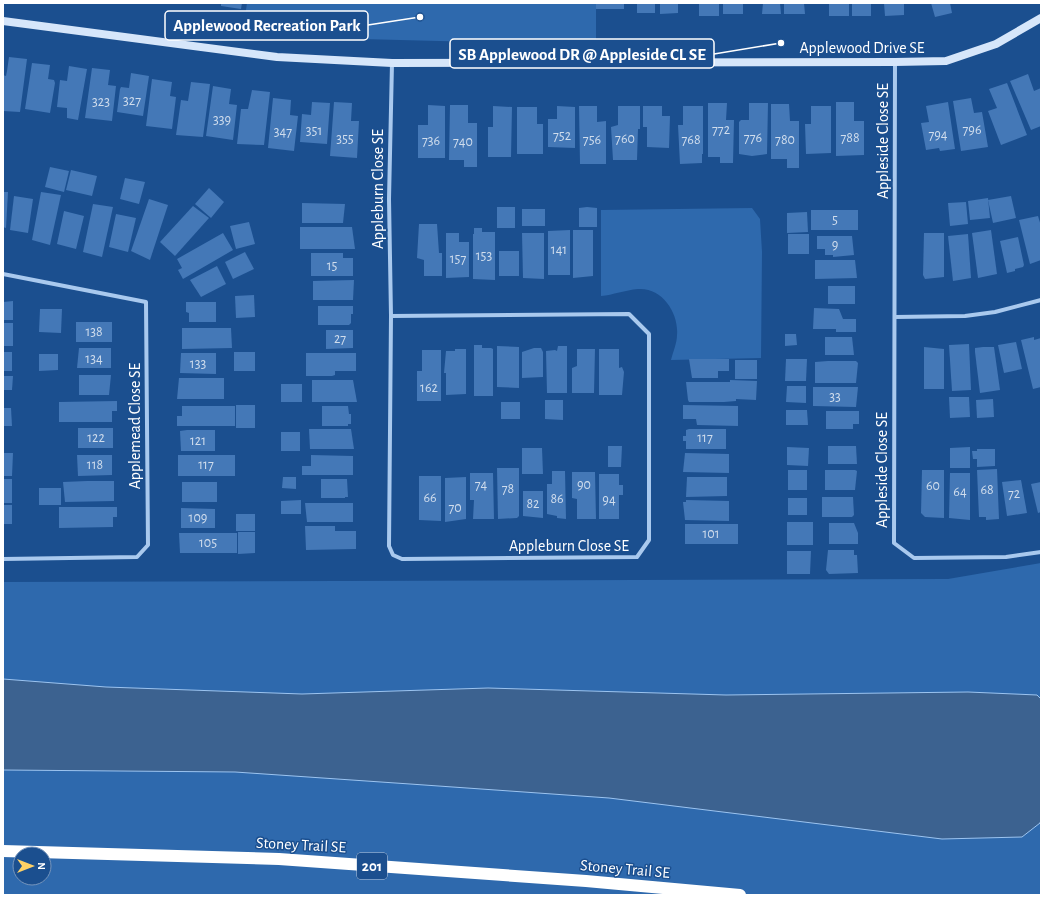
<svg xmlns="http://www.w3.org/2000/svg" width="1044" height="898" viewBox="0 0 1044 898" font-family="'Alegreya Sans',sans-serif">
<rect width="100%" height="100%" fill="#1b4f8f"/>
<!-- green -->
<g fill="#2e69ad" fill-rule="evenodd">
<polygon points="247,3 596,3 596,45 360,39 243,31"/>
<path d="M752,208L760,219L762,252L761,358L671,360C673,352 677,343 677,335C679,313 662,287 638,289C625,290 613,295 601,296V210Z"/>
<path d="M1041,563V895H3V582L948,579ZM20,854H44V878H20Z"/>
</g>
<!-- water -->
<polygon fill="#3c6290" stroke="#9cc4f0" points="3,679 106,687 302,694 488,688 726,695 968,692 1037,695 1041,699 1041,820 1040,823 1022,837 942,839 609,798 410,784 235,772 3,770"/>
<!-- building -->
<g fill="#4478b7">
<polygon points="221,3 242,3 241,9 221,6"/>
<rect x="596" y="3" width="28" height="6"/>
<rect x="637" y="3" width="18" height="10"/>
<polygon points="660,3 678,3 678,13 660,14"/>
<rect x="699" y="3" width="20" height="13"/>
<rect x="723" y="3" width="20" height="11"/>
<polygon points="763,3 780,3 781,14 762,14"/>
<polygon points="784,3 804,3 805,14 784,14"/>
<rect x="829" y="3" width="20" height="13"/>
<rect x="852" y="3" width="19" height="13"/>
<polygon points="884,3 904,3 904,15 885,16"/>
<polygon points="931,3 950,3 952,13 935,17"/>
<polygon points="9,57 27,59 20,112 3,111 3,75 6,76 7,71"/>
<polygon points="32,63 50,65 48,79 54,80 55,83 50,113 25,109"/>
<polygon points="69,66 87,69 78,120 67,118 67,108 57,107 60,80 67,81"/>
<polygon points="92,68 110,70 108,85 116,86 112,121 85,118"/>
<polygon points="131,73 149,76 143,116 117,112 120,89 121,87 129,88"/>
<polygon points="1028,74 1034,91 1041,88 1041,126 1031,130 1010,81"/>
<polygon points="152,79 172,82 170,96 176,97 172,129 146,126"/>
<polygon points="191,82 210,84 203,137 176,135 181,100 188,101"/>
<polygon points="1007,83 1027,135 1001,145 988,111 997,108 989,89"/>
<polygon points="213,86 231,89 229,104 237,105 233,140 206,136"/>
<polygon points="252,90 270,92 264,145 237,144 241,109 248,109"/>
<polygon points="273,98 291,100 290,115 298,116 294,151 268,148"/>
<polygon points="971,98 974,113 982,112 988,147 961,151 953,101"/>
<polygon points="312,102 330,103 327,144 300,142 302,114 311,115"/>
<polygon points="334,102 352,103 351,121 359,121 357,158 330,156"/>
<polygon points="836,102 854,102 854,121 864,121 864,155 836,156"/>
<polygon points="948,102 955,149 940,151 939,148 926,150 921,123 929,122 926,106"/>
<polygon points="708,103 727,103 726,120 734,120 733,163 720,163 720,157 708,157"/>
<polygon points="749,103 768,103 767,154 752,156 739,154 739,122 741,120 749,120"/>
<polygon points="771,104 789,104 790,121 799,121 799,168 787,168 787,159 771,159"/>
<polygon points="428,105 445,106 445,158 418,158 418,125 428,125"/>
<polygon points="450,105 468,105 468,123 477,123 477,167 464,167 464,160 449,160"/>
<polygon points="493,106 512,107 511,157 488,157 488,127 493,127"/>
<polygon points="557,106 575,107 575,148 548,147 548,119 557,119"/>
<polygon points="579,106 597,106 597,122 606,121 606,164 580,164"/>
<polygon points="618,106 640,106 640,129 638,129 637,160 613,160 611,127 618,125"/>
<polygon points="643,106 662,106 662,116 670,116 669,148 647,147 647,127 643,127"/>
<polygon points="683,106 703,106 703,154 702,154 702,163 680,164 678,125 683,125"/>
<polygon points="811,106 831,106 831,153 806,154 805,124 811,124"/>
<polygon points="517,107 537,107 537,124 543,124 543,154 517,154"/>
<polygon points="50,167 69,171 64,192 45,187"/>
<polygon points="71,170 97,176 92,196 66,190"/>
<polygon points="125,178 145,182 139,204 120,199"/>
<polygon points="209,188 224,202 211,218 195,204"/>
<polygon points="3,192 8,192 6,228 3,227"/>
<polygon points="41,192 61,195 50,245 32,240"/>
<polygon points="14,196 33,199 28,233 10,230"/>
<polygon points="1011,196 1016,218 993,223 988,200"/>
<polygon points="988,198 990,218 970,220 968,201"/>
<polygon points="149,199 168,205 150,260 131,251"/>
<polygon points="966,202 968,224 950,226 948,203"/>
<polygon points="302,203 345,204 343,223 302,223"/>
<polygon points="93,204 113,207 102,257 83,252"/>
<polygon points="193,206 209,218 175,256 160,242"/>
<rect x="497" y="207" width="18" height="21"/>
<polygon points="587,207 597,208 597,227 579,227 579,208"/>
<rect x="522" y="209" width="23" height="17"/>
<rect x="811" y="210" width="47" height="20"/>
<polygon points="64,211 84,216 76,249 57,244"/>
<polygon points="807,212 808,232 787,233 787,213"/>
<polygon points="116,214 136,218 128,252 109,247"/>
<polygon points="1038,216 1041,226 1041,260 1030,264 1019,220"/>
<polygon points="249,222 255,244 236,249 230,226"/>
<polygon points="419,224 437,224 439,253 442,253 442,276 424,276 424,260 417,258"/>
<polygon points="300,227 352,227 355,249 300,249"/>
<polygon points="474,228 482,228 482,232 495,232 495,280 473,279 473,234 474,234"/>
<polygon points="570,230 570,275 548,275 548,231"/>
<polygon points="573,230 593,230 593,276 573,278"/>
<polygon points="991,230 997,274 978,278 972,233"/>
<polygon points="223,233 233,250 183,279 178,270 182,268 177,259"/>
<polygon points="446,233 459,233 459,242 469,242 469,277 446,278"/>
<polygon points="522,233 544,233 544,279 523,278"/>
<polygon points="924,233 944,233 944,277 925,279 923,275"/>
<rect x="788" y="234" width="21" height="20"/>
<polygon points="968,234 971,278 953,281 948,236"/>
<polygon points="817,236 852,236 854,255 833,257 833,255 825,255 825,249 817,249"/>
<polygon points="1018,237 1024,265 1023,267 1015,269 1015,271 1007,273 1000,241"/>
<rect x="499" y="251" width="20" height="25"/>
<polygon points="245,252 254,269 233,279 225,262"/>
<polygon points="311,253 343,253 343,258 353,258 353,276 311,276"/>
<polygon points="815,260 855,260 857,278 815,279"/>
<polygon points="217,266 226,284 201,297 190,280"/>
<polygon points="354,280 353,300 313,300 313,281"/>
<rect x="828" y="286" width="27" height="18"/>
<polygon points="254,295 255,317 236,318 235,296"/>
<polygon points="13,301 13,320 3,320 3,302"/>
<polygon points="186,302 216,302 216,322 189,322 189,313 186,312"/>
<polygon points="318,306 353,306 353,314 351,314 351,323 349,325 318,325"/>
<polygon points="814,308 839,309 843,319 856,319 856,332 836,332 836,329 813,329"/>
<polygon points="40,309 62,309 61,333 39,332"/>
<rect x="76" y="322" width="36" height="20"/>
<rect x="3" y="323" width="10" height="23"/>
<polygon points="182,328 231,328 232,348 182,349"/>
<polygon points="326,330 353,330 353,348 326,349"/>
<polygon points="785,334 796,334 797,345 785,346"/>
<polygon points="825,337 852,337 854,355 825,355"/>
<polygon points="1034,337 1034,340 1041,338 1041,387 1033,389 1021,340"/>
<polygon points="1016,342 1022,369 1004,373 998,345"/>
<polygon points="969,344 971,390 952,391 949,345"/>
<polygon points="474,345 482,345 482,348 491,348 493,349 493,396 474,396"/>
<polygon points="497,346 519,347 519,388 497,387"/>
<polygon points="558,346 567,346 567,393 547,393 546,351 555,350 557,351"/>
<polygon points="924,347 944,349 944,389 924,389"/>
<polygon points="983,347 994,347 1000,390 980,393 975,352 975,348"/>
<polygon points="79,348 111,348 111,368 77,368"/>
<polygon points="534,348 541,348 543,352 543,377 522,378 522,352"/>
<polygon points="455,349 466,349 466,394 446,395 446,373 444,373 446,351 455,351"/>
<polygon points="577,349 595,349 594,393 572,393 572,368 577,366"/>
<polygon points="599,349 619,349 619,368 622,367 624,372 622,395 599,395"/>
<polygon points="422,350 441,350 441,401 417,401 417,371 422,371"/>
<rect x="3" y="352" width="9" height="19"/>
<rect x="234" y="352" width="21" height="19"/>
<polygon points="181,353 216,353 216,374 180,373"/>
<polygon points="306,353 356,353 356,371 335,371 335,375 332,376 306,376"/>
<polygon points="39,354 58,354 58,370 39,371"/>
<polygon points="689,359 729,359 729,371 718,371 718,378 692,378"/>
<polygon points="786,359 807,359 806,381 785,381"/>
<rect x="735" y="360" width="22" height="19"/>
<polygon points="828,361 856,361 858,363 856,383 815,383 815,362"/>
<polygon points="79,375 111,375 109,395 79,395"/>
<polygon points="3,376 13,376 12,390 3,390"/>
<polygon points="179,378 224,378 224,399 177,399"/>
<polygon points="312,380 353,380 357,402 312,402"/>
<polygon points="730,380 757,381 756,400 736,399 736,401 724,402 689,402 688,400 686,382 730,382"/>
<rect x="281" y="384" width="21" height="18"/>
<polygon points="787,386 806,386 806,403 786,402"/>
<polygon points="813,387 858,387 856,407 813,406"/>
<polygon points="949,397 969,397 970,417 950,418"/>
<polygon points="993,399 994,417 977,418 976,400"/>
<polygon points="545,400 563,400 563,420 545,419"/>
<polygon points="117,401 117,411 112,411 112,422 59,422 59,402"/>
<rect x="501" y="402" width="19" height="17"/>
<rect x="236" y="405" width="19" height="23"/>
<polygon points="683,405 738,406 738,426 697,425 696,419 683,419"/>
<polygon points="182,406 235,406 235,426 177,426 177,416 182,416"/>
<polygon points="322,406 348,406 349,414 351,414 351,424 348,424 348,426 322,426"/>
<polygon points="3,408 11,408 12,426 3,426"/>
<polygon points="786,410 807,410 808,425 786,425"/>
<polygon points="826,411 859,411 859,424 853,424 853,429 826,429"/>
<rect x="78" y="428" width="35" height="20"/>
<polygon points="309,429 351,429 354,449 310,449"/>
<polygon points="689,429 726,429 726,449 686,449 686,441 683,441 683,436 686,436 686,430"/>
<polygon points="187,430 215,430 215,451 181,451 180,431"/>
<rect x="281" y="432" width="19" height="19"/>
<polygon points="608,446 622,446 621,467 608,467"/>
<polygon points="828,446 856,446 857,464 828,464"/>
<polygon points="787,447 809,448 808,466 787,465"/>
<polygon points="970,447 970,468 950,468 950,448"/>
<polygon points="522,448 542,448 543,474 522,474"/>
<polygon points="977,449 995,449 995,466 977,467 977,459 973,459 972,451 977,451"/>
<polygon points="3,453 13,453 12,476 3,476"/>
<polygon points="685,453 729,454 729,473 683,472"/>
<polygon points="77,455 112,455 112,475 78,476"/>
<rect x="178" y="455" width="57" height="21"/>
<polygon points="311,455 353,456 353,475 302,475 302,466 311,466"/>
<polygon points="497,468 519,468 519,516 517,518 498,519"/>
<polygon points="997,469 999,519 986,520 986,517 979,517 977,470"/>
<rect x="788" y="470" width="19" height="20"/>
<polygon points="825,470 855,470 857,471 855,490 825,490"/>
<polygon points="922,470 944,470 944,518 925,517 921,513"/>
<polygon points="552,471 565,471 566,519 557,518 557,516 547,514 547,484 552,484"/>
<polygon points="572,472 595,472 596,519 577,519 577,499 572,498"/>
<polygon points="470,473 493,473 494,519 473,519 474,500 470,500"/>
<polygon points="950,473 970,473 970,520 949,518"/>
<polygon points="599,474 619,474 619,485 623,485 623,495 619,495 619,519 599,519"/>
<polygon points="419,476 441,476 441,521 419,520"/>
<polygon points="283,477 296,477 296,489 282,488"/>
<polygon points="466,477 466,519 445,522 445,478"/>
<polygon points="687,477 727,477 727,496 686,497"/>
<rect x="3" y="479" width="9" height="24"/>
<polygon points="321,479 347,479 348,497 345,497 345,498 321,498"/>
<polygon points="1021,480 1027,513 1007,516 1002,482"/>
<polygon points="87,481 114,481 114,501 65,502 63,482"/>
<rect x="182" y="482" width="35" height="20"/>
<polygon points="1041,482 1041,512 1038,513 1031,484"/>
<rect x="39" y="488" width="22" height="17"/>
<polygon points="523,491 543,491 543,518 523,516"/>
<polygon points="822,497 853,497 854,515 852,517 822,517"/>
<rect x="788" y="498" width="19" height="17"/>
<polygon points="301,500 301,514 281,514 281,501"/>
<polygon points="686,500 729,501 729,521 685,520 683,502 686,502"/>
<polygon points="305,503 353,503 353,522 307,522"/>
<rect x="3" y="505" width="9" height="19"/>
<polygon points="59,507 117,507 117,517 113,517 113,527 59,528"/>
<polygon points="181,508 215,509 215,528 181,528"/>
<rect x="236" y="514" width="19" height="17"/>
<rect x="787" y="522" width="26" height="23"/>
<polygon points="829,523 854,523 858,533 858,544 829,544"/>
<rect x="685" y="524" width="53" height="20"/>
<polygon points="305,526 335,526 335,531 356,531 356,549 306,550"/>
<polygon points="238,532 255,532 255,553 238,554"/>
<polygon points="179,533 237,533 237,553 180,553"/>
<polygon points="828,550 854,550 854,555 857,555 858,573 829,574 826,570"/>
<polygon points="787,551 811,551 810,574 787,574"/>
</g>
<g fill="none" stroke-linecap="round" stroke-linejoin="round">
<!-- street -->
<g stroke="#a9c9ee" stroke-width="4">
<polyline points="895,62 894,543 914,558 1006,557 1041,552"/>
<polyline points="3,274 146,302 148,545 137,557 3,559"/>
<polyline points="391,316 629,314 649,334 649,540 637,557 402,559 393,555 389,546 391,316 389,199 392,63"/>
<polyline points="895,317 965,316 995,312 1041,300"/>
</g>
<!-- secondary -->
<polyline stroke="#d6e6fa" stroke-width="8" points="3,21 277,57 392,63 895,62 946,61 996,44 1041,18"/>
<!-- highway -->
<polyline stroke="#fff" stroke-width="12" points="3,851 279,859 586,881 740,895"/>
</g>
<g text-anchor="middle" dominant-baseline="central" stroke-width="3" stroke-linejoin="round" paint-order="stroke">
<!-- number labels -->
<g font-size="14" fill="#d0dded">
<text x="132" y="101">327</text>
<text x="101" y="102">323</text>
<text x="222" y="120">339</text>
<text x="721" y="130">772</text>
<text x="972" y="130">796</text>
<text x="314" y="131">351</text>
<text x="283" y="132">347</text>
<text x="938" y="135">794</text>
<text x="562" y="136">752</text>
<text x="753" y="138">776</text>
<text x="850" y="138">788</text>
<text x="345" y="139">355</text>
<text x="625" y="139">760</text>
<text x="592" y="140">756</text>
<text x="691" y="140">768</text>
<text x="785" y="140">780</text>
<text x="431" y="141">736</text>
<text x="463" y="142">740</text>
<text x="835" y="220">5</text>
<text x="835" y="245">9</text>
<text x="559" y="250">141</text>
<text x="484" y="256">153</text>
<text x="458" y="259">157</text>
<text x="332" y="266">15</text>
<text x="94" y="332">138</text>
<text x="340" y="339">27</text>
<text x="94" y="359">134</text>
<text x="198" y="364">133</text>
<text x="429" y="388">162</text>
<text x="835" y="397">33</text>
<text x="96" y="438">122</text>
<text x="705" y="438">117</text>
<text x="198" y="441">121</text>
<text x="95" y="465">118</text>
<text x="206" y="465">117</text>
<text x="481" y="485">74</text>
<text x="584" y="485">90</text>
<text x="933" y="486">60</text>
<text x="508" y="489">78</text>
<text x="987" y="490">68</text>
<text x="960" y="492">64</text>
<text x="1014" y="494">72</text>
<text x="430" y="498">66</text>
<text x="557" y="499">86</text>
<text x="609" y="500">94</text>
<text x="533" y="504">82</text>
<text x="455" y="508">70</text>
<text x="198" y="518">109</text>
<text x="711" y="534">101</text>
<text x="208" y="543">105</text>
</g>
<!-- shield labels -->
<rect fill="#1b4f8f" stroke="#bbcadd" stroke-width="1" x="357" y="853" width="30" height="26" rx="3"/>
<g font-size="15" font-weight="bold" fill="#fff">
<text x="372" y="866">201</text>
</g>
<!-- street labels -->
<g font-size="16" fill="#fff" stroke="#1b4f8f">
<text x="862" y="48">Applewood Drive SE</text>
<text transform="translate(883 141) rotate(-90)">Appleside Close SE</text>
<text transform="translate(378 189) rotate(-90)">Appleburn Close SE</text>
<text transform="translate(135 426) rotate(-90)">Applemead Close SE</text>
<text transform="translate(882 470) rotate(-90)">Appleside Close SE</text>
<text x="569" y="546">Appleburn Close SE</text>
<text transform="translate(301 845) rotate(3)">Stoney Trail SE</text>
<text transform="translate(625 869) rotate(5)">Stoney Trail SE</text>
</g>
</g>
<!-- callouts -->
<path fill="none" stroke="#fff" stroke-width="1.5" d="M420 17L368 25M781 43L714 54"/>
<g fill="#fff" stroke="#1b4f8f" stroke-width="1.5">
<circle cx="420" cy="17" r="4"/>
<circle cx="781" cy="43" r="4"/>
</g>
<g fill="#1b4f8f" stroke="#fff" stroke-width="1.5">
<rect x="165" y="11" width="203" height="29" rx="4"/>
<rect x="450" y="39" width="264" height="29" rx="4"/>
</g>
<g font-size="17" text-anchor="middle" font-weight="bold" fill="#fff">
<text x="267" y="31">Applewood Recreation Park</text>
<text x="582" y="60">SB Applewood DR @ Appleside CL SE</text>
</g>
<!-- border -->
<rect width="1044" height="898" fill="none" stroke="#ffffff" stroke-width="8"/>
<!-- north arrow -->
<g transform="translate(32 866) rotate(90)"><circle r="19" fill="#1b4f8f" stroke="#7695bc"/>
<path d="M0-3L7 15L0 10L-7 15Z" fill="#ffd166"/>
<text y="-6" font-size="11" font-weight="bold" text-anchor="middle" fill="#ffffff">N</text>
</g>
</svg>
